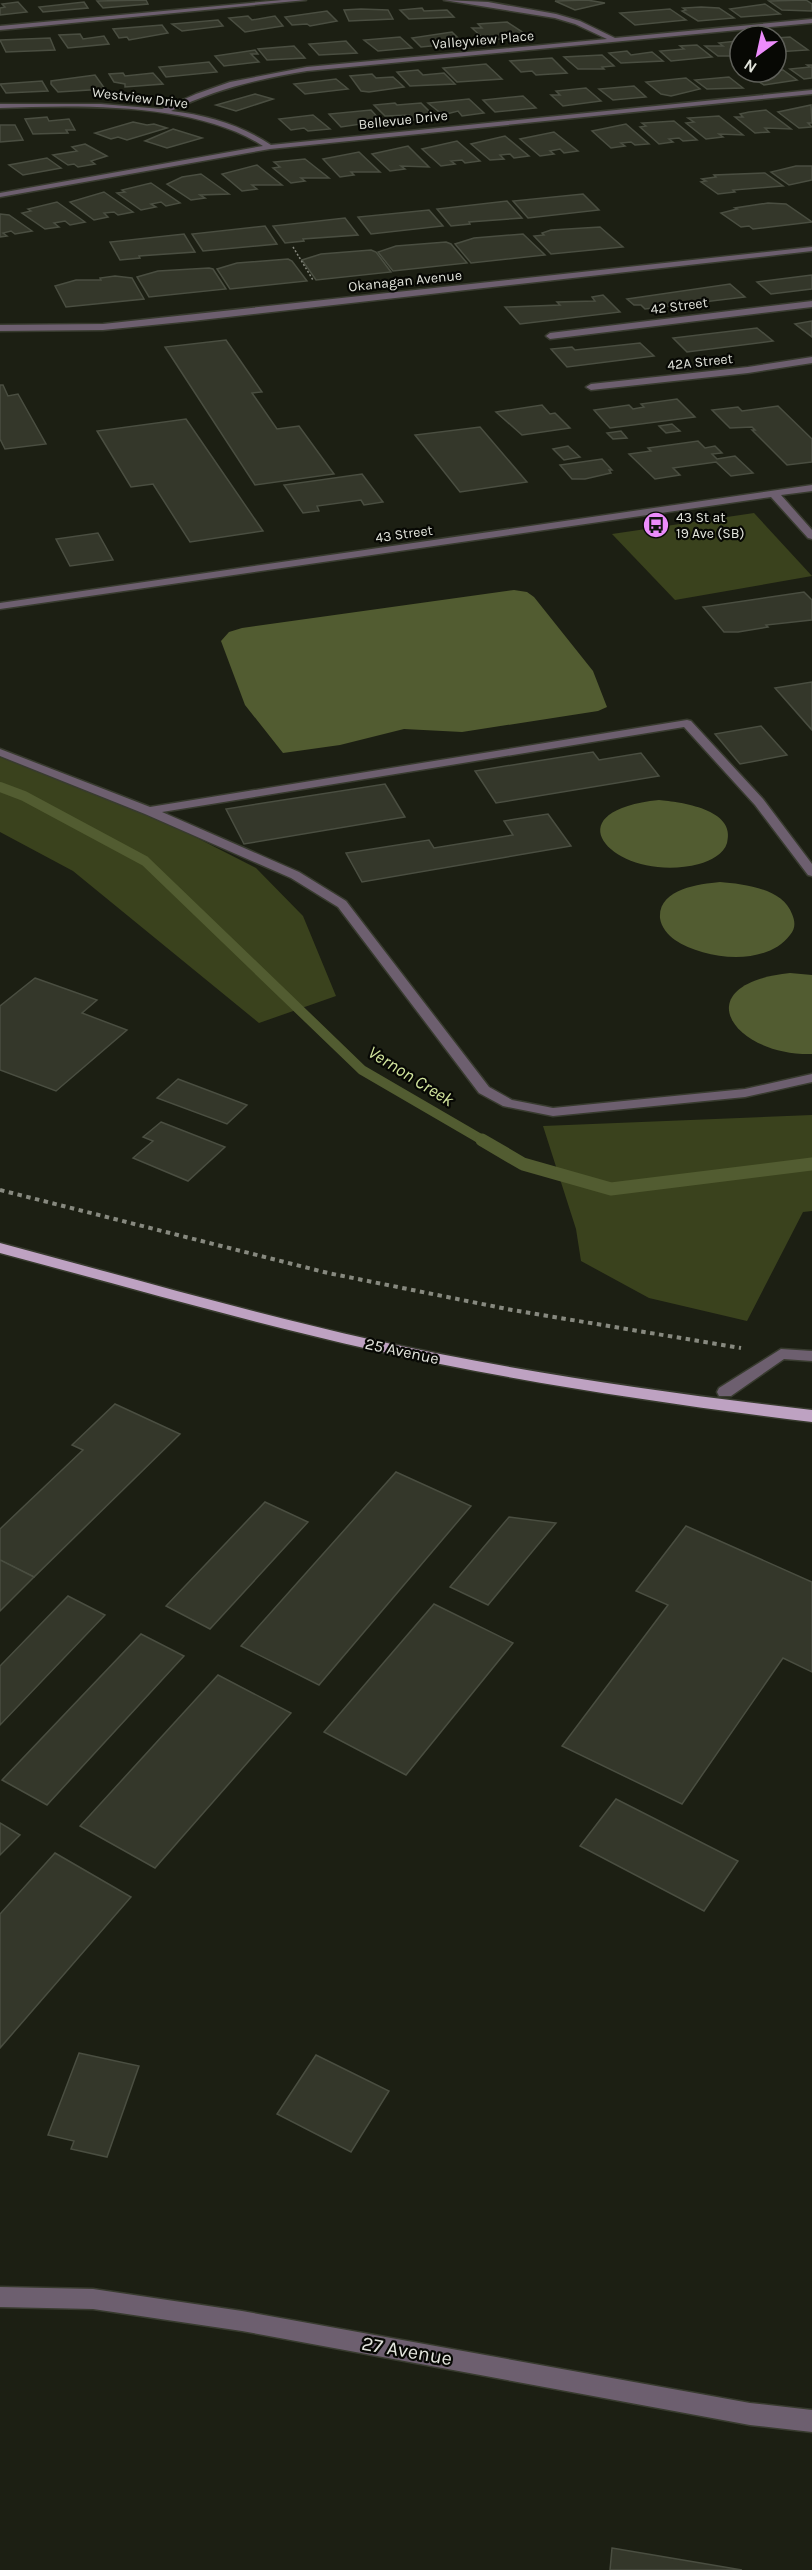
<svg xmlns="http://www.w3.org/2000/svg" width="812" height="2570" viewBox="0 0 812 2570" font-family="Karla,sans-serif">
<rect width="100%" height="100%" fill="#1c1f13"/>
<!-- green -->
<g fill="#3a421d">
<polygon points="754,513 812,576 675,600 612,534"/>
<polygon points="0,757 162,820 256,868 303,916 336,996 259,1023 73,871 0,832"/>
<polygon points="812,1115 812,1211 803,1212 747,1321 649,1298 581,1261 576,1229 543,1126"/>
</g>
<!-- water -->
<g fill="#525c31">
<polygon points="514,590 527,592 534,597 593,671 607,707 598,711 462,732 404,729 340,745 283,753 245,705 221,641 229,632 242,628"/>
<path d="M659,800C680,802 737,809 727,843C724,854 710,861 699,864C620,885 544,812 659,800Z"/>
<path d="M720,882C743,884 783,888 792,914C795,921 796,928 790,935C766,967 705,960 675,940C668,935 661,927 660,918C658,889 699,884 720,882Z"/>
<path d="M790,973L812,975V1054C732,1056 684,984 790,973Z"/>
</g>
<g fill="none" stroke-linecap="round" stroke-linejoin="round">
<!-- stream-far1 -->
<polyline stroke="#525c31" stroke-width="10" points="0,787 24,796 145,861 362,1070 484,1141"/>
<!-- stream -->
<polyline stroke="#525c31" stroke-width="13" points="482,1140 523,1164 611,1189 812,1164"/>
</g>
<!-- building -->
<g fill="#34372a" stroke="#4a4e41" stroke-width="1.5">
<polygon points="146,0 148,4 103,8 97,1"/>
<polygon points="587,0 605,3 575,10 555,1"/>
<polygon points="806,0 812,4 812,11 782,10 769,1"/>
<polygon points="18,2 27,12 0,15 0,8 5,7 2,4"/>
<polygon points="84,2 88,8 43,12 39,7"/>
<polygon points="765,4 780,14 741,17 730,9"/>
<polygon points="701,7 719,8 734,18 698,21 682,11 686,10 683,8"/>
<polygon points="422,8 424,11 447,10 454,17 409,19 400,10"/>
<polygon points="361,9 388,10 393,19 349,21 344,10"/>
<polygon points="670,9 686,20 635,25 620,13"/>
<polygon points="327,11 337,21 310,26 307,24 292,25 285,17"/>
<polygon points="248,16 252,20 275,16 283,26 245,32 229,18"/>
<polygon points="218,20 223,26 182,31 172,24"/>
<polygon points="507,22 530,37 485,40 472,28 482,28 478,24"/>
<polygon points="162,25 168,33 129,40 127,37 119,38 113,29"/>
<polygon points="452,32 463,43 421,47 412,38"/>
<polygon points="80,34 83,39 104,36 109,44 68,48 59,35"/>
<polygon points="400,37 412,48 378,51 364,40"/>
<polygon points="790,37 808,50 776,52 776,38"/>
<polygon points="50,38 55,50 6,52 0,40"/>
<polygon points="346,41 357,53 319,55 309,44"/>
<polygon points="737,41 740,44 740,56 718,56 705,46 723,46 719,43"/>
<polygon points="697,45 712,57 671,61 660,51 684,49 680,46"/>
<polygon points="294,46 305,58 267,60 258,49"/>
<polygon points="255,50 258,54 251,54 259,62 224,66 215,56"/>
<polygon points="627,51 631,55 652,52 663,61 621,63 609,53"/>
<polygon points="602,55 614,66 602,67 604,69 578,69 564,57"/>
<polygon points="552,58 567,73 536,75 532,71 521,72 510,61"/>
<polygon points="209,62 217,72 166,77 159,67"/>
<polygon points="486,64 502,79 457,82 443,68"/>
<polygon points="807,65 812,65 812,78 804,79 790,69 810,67"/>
<polygon points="418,70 423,75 444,73 455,84 410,86 397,72"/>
<polygon points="776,70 783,70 797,80 764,85 746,74"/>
<polygon points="123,73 125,76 153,73 163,84 125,87 125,84 114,82 109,74"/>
<polygon points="372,74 376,78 393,77 404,87 369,92 361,91 350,76"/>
<polygon points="95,75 105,89 58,92 51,84 51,81"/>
<polygon points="729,77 743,88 707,89 695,80"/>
<polygon points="686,78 700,89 671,96 661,94 646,82"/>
<polygon points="336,79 348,89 305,94 294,84"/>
<polygon points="42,81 48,91 6,93 0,84"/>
<polygon points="634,86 646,97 613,100 599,89"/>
<polygon points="586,88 601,101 563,106 551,95 560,95 556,91"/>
<polygon points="255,94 273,99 236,111 216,105"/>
<polygon points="523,96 536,108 495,112 483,100"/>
<polygon points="469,99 484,113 462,116 458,111 443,115 428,103"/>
<polygon points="395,103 397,105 421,103 435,117 413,120 409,115 385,116 374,105"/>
<polygon points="811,105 812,123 808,123 812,127 799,128 778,112"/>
<polygon points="371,110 381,121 341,127 329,114"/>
<polygon points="766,110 791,129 765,128 769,132 755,133 735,117 743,117 740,114 749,112"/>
<polygon points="313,115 330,129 308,131 304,128 291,130 279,119"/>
<polygon points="719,116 743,135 719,134 723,137 706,139 686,123 694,122 688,118"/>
<polygon points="47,117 49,121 69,119 75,130 66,130 68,133 33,134 25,119"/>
<polygon points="674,121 697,140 683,141 679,138 669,139 673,142 659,144 640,127 646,126 642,123"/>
<polygon points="133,122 147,125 154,124 167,128 127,140 118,137 111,139 95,133"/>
<polygon points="626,124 649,144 635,145 631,142 621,143 625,146 611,148 592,131"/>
<polygon points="0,125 15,125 23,140 0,142"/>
<polygon points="173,129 202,138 167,148 145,141"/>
<polygon points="554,132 578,151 564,153 560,149 550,151 554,154 540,156 520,139"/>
<polygon points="505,136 529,156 514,158 510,154 500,155 504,159 490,160 471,144"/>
<polygon points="457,141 480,161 465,163 462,160 451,161 455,164 441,166 422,149"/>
<polygon points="85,144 107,156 91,161 95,164 78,167 74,164 68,165 53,155 77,151 72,147"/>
<polygon points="408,146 429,167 401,166 405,169 390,171 372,154"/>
<polygon points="359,152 380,172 351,172 354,175 340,177 323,159"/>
<polygon points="47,158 61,168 23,175 9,165"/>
<polygon points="305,159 329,178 301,178 305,181 291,183 273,168 280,167 274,162"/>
<polygon points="257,165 282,185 252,185 257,189 242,191 222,174"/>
<polygon points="796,166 812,166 812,180 789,185 771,172"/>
<polygon points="765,173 783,186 733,190 735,192 718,194 701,182 706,181 702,179 716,177 714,175"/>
<polygon points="201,174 229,194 200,195 205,198 191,200 167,184 182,177"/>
<polygon points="151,183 180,203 166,206 161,202 151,204 156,207 141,210 117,193 125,192 122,190"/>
<polygon points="104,192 133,212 118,215 114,212 104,213 108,217 94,220 70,202"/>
<polygon points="583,194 599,210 528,218 513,201"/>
<polygon points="507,201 522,218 469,222 470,224 451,226 437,209"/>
<polygon points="57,202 85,222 70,225 65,221 54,223 59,227 45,229 22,213 31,211 28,209"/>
<polygon points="768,203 786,204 812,222 753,229 749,226 741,227 721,213 737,209 735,208"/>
<polygon points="429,210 443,226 371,234 358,217"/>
<polygon points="0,214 9,215 32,231 15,234 11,231 3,233 7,236 0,237"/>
<polygon points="345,218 358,235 303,239 304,241 285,243 273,226"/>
<polygon points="265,226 277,244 203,251 192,234"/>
<polygon points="600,227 623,247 551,254 534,236 544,235 542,233 551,230"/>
<polygon points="184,234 195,252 139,256 140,258 120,260 110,242"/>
<polygon points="523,234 545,255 471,263 455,244 474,238"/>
<polygon points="446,242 451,244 467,263 393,271 378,252 396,246"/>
<polygon points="371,250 376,252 391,272 316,280 302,260 321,254"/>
<polygon points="288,259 292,261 307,281 230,289 217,269 237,263"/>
<polygon points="209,268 213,269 226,289 149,297 137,277 158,271"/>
<polygon points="812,275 812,289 771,294 757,282"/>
<polygon points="115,276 132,278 144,299 66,307 55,286 76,280 101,280 100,278"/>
<polygon points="730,284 745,297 645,309 641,305 634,305 627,299"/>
<polygon points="603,295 620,312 520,324 505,307 560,305 557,302 595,301 592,297"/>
<polygon points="812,321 812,337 795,324"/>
<polygon points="757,328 773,341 687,352 673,338"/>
<polygon points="226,340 262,392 252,393 277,429 299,426 334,474 255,485 165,347"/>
<polygon points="640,343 654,356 567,367 551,349 572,347 575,350"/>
<polygon points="0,385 3,385 8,396 18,394 46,444 5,449 0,439"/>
<polygon points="677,399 695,417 610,428 594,410 629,405 633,409 644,407 641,404"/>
<polygon points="542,405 550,414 555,413 570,428 522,435 496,412"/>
<polygon points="778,406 812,439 812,462 787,465 752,430 755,430 752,427 730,428 712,410 738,407 742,411"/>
<polygon points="186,419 263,531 190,542 153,484 131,487 97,431"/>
<polygon points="672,424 680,431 666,433 659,426"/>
<polygon points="480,427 527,482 460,492 415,435"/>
<polygon points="621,431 627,438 613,439 607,433"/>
<polygon points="698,441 705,448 715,446 722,453 712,454 717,459 735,456 753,473 731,476 716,462 673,468 680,475 655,479 629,454 651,451 648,448"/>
<polygon points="568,446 580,457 564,460 553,449"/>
<polygon points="602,459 612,470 609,470 611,473 585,479 572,479 560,465"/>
<polygon points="362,474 383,502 364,505 361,500 317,506 319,511 303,513 284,485"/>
<polygon points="98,533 113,560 70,566 56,539"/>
<polygon points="804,592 812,600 812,620 766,625 768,627 738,632 724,632 703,607"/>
<polygon points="812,682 812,730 775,688"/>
<polygon points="761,726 787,755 740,764 715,734"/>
<polygon points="593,752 599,760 641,753 659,776 496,803 475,771"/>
<polygon points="385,784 405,817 244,844 226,809"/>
<polygon points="548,814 571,846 362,882 346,853 429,840 434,848 513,835 504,821"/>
<polygon points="35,978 97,1000 82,1013 127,1030 56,1091 0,1070 0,1006"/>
<polygon points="178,1079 247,1105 227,1124 157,1098"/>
<polygon points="161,1122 225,1147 188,1181 133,1158 153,1141 143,1137"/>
<polygon points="115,1404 180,1434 34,1577 0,1560 0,1529 83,1450 72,1445"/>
<polygon points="396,1472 471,1506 319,1685 241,1646"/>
<polygon points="265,1502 308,1522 210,1629 166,1606"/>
<polygon points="509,1517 556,1523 488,1605 450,1587"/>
<polygon points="686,1526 812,1582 812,1672 783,1658 682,1804 562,1746 668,1605 636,1591"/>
<polygon points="0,1560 34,1577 0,1611"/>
<polygon points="68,1596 105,1615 0,1725 0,1666"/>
<polygon points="434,1604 513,1643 406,1775 324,1732"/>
<polygon points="141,1634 184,1656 47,1805 2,1780"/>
<polygon points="218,1675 291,1713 155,1868 80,1826"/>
<polygon points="616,1799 738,1861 704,1911 580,1846"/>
<polygon points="0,1823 20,1835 0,1855"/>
<polygon points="55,1853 131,1897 0,2048 0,1914"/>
<polygon points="79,2053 139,2066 107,2157 71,2149 74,2141 48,2135"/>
<polygon points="316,2055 389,2091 351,2152 277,2114"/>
<polygon points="612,2548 742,2570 610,2570"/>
</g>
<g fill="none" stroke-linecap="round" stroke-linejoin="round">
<!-- minor casing -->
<g stroke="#383b2f" stroke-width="3">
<g id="minor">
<polygon points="282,0 306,0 0,30 0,26"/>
<path d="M444,0L488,2L556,14L580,21L615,38L812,19V23L307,71C259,79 215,89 171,111C207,115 241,125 271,145L812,90V94L270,149L0,197V193L263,146C195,102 79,105 0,108V104H101L162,109L196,94L230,82L307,67L607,39L575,24L555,18Z"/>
<polygon points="812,247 812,251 192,321 103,330 0,331 0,325 103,324"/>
<polygon points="812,301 812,307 550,339 546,336 550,333"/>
<polygon points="812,357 812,363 748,373 591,390 586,387 591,384 748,367"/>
<polygon points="812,485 812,491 781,495 812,530 812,539 808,538 771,497 0,609 0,603"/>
<polygon points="687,720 691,721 763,799 812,864 812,876 808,875 755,805 684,727 162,812 299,872 346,901 489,1087 512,1100 553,1108 745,1089 812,1074 812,1082 745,1097 553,1116 503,1106 479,1093 338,907 291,878 145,814 0,756 0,749 150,807"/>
<polygon points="781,1349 812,1351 812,1361 784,1359 731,1396 719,1396 717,1392 719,1388"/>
<polygon points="0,2287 93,2289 242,2311 750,2403 812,2410 812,2432 750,2425 242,2331 93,2309 0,2307"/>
</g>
</g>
<!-- major casing -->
<g stroke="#383b2f" stroke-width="3">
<path id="major" d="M0,1243C124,1276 248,1312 373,1340C518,1372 665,1393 812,1410V1422C665,1404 518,1382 373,1350C248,1322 124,1286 0,1253Z"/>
</g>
<!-- path-far1 -->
<polyline stroke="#87897f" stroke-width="1.5" stroke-dasharray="2 2" stroke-linecap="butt" points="293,247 313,280"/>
<!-- path -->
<polyline stroke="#87897f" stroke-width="4" stroke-dasharray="4.5 4.5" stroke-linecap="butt" points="0,1190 328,1273 512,1310 741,1348"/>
<!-- minor -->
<use href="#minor" fill="#6d5f6f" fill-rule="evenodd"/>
<!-- major -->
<use href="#major" fill="#bea2c2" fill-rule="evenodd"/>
</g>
<!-- icons -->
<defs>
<g id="bus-disc" transform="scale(1.35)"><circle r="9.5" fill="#ec8cfb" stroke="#070804"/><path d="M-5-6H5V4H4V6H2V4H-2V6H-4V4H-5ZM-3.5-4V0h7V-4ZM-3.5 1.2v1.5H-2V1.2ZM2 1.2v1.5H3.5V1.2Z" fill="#111"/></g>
</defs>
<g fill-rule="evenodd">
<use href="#bus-disc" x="656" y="525"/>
</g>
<g text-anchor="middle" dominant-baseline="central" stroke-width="4.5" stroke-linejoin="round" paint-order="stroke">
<!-- far-street labels -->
<g font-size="14" fill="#e2e4dc" stroke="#070804">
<text transform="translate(483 40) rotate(-5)">Valleyview Place</text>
<text transform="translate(140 98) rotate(7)">Westview Drive</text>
<text transform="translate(403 120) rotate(-6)">Bellevue Drive</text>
<text transform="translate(405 281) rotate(-6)">Okanagan Avenue</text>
<text transform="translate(679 306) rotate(-7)">42 Street</text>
<text transform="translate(700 362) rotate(-6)">42A Street</text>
<text transform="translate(404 534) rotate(-8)">43 Street</text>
</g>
<!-- far-poi labels -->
<g font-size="14" fill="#e2e4dc" stroke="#070804" text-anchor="start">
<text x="676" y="517">43 St at<tspan x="676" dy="16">19 Ave (SB)</tspan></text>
</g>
<!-- street labels -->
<g font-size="16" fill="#e2e4dc" stroke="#070804">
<text transform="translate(402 1351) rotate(12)">25 Avenue</text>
</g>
<!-- water labels -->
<g font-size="18" font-style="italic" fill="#d3e69e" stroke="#070804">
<text transform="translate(411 1076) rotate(32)">Vernon Creek</text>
</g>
<!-- near-street labels -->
<g font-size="20" fill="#e2e4dc" stroke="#070804">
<text transform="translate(407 2351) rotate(10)">27 Avenue</text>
</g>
</g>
<!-- north arrow -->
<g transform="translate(758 54) rotate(213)"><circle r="28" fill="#070804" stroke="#5f605a" stroke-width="1.5"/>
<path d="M0-4.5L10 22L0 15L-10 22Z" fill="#ec8cfb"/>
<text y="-9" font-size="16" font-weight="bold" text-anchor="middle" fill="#e2e4dc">N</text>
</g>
</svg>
